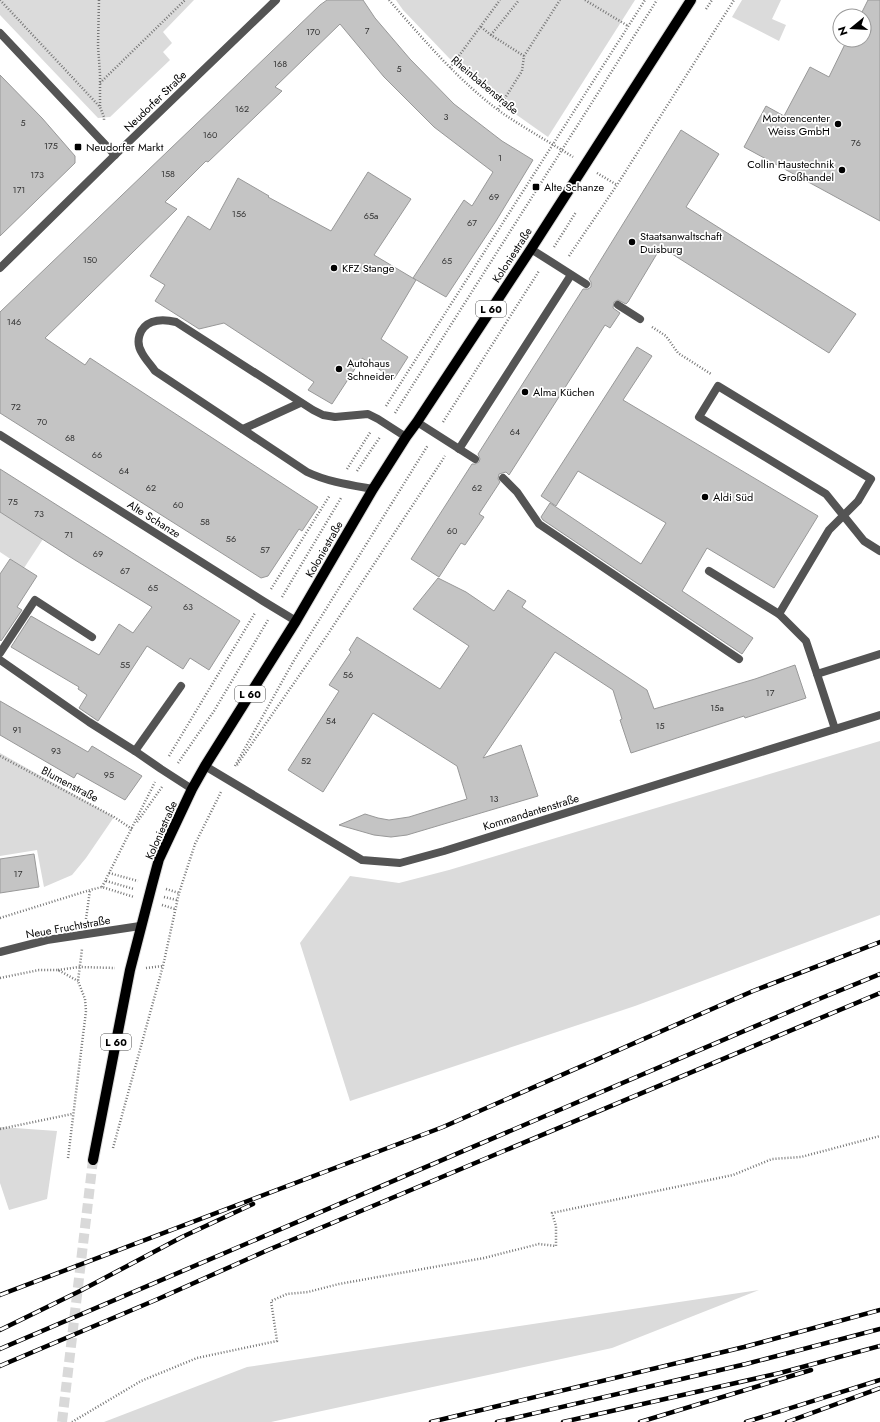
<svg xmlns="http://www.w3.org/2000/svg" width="880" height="1422" viewBox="0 0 880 1422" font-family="Jost,sans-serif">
<rect width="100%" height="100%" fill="#fff"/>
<!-- green -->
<g fill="#dbdbdb">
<polygon points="0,0 194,0 163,32 172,43 163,52 170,60 110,117 98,118 0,15"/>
<polygon points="396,0 635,0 548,137 493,98 449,58 403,10"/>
<polygon points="742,0 781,0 772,19 786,25 779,41 732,17"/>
<polygon points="0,512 43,539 24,568 0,552"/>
<polygon points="880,741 880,915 635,1006 350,1101 300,943 350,876 399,883 449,870"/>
<polygon points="0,753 114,817 86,858 72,875 44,887 37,850 0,856"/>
<polygon points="0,1127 57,1131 47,1199 9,1210 0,1183"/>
<polygon points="759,1290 612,1348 271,1422 104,1422 247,1367"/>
</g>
<!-- building -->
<g fill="#c4c4c4" stroke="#989898">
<polygon points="327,0 363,0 375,18 410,59 454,104 502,141 533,160 496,221 446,297 413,278 464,200 472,206 493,172 434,127 384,77 340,24 275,87 282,91 208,162 206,161 165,202 177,209 45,338 85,365 90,358 318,507 302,531 299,529 268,576 261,578 0,413 0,312 217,104 320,5"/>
<polygon points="868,0 880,0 880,221 744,147 766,106 784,116 810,67 829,77 847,40 864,40 864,16 860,16"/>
<polygon points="0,75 42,118 75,156 75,163 0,236"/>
<polygon points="681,130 719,154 686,207 856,314 829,353 661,247 628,302 626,304 618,300 614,302 613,308 620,313 610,328 605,325 509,475 506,472 499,474 498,479 500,482 479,514 484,517 465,545 461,543 439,577 411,559 472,464 475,464 479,462 480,459 478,454 583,289 588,289 591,287 591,282 589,279"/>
<polygon points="368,172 411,199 374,255 416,280 381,339 408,357 394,379 362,358 332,404 308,390 314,382 224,323 199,329 155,301 165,285 150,276 188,216 210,230 238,178 269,196 268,197 331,231"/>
<polygon points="637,347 652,356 623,400 818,516 774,588 707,548 682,591 753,638 742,654 543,520 541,517 550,503 641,564 666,523 578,471 556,506 541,496"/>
<polygon points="0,469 240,621 209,670 190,658 183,669 147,646 98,721 79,708 87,695 78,689 79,687 11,647 31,616 99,655 119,624 133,633 152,607 75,560 0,512"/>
<polygon points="10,559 37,576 17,607 22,610 1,641 0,640 0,574"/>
<polygon points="438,578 466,592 494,611 508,590 526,601 522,607 647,690 654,709 755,679 795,665 806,698 745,718 744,716 631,753 620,720 622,719 613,690 555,652 483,758 521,745 538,796 407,835 391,837 374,835 339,825 365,814 378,818 389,820 409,817 467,799 457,766 373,713 323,792 288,770 339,691 329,685 351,652 349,650 357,637 440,689 469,646 413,609"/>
<polygon points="0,701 88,752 92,746 142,776 125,800 77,773 74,778 0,735"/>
<polygon points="34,854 39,887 0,893 0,859"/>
</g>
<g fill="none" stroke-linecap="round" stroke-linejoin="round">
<!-- primary-tunnel -->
<polyline stroke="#d9d9d9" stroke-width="10" stroke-dasharray="10 5" stroke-linecap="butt" points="62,1422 93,1160"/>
<!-- primary casing -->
<g stroke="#dbdbdb" stroke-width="12">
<polyline id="primary" points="93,1160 130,970 152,885 159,859 192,789 205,766 296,621 373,489 406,437 417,422 531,249 691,0"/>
</g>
<!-- path -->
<g stroke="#767676" stroke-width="2.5" stroke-dasharray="1 2" stroke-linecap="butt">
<polyline points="0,0 100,107 104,117 104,121"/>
<polyline points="99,0 98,46 100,74 100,107"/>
<path d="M389,0C423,39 457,79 498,110C522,127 548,141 573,157"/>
<polyline points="585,0 628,26"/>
<polyline points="706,9 712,0"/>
<polyline points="481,27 491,35 524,56"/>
<polyline points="491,35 519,0"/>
<polyline points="450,68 500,0"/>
<polyline points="100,83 185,0"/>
<polyline points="498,109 522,71 524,56 560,0"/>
<polyline points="597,173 617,185"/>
<polyline points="554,247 576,212"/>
<polyline points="569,256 617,185 734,0"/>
<polyline points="652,327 666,336 678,353 711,374"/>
<polyline points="386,406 645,0"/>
<polyline points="395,413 657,0"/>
<polyline points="443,422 539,271"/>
<polyline points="347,469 371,431"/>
<polyline points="357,471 380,437"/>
<polyline points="271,589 330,495"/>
<polyline points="282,597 341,498"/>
<polyline points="0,756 114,817 132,829"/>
<polyline points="169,756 255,613"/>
<polyline points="178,763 214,711 268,620"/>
<polyline points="237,765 326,637 445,456"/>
<polyline points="235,766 293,662 428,445"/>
<polyline points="137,822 162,787"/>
<polyline points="109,873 138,881"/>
<polyline points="106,881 134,889"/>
<polyline points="102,887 155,782"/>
<polyline points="166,889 179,893"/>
<polyline points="164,897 177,900"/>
<polyline points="162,905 175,909"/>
<polyline points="0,918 90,890 102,887 134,897"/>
<polyline points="86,919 90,890"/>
<polyline points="146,968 163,966"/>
<polyline points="58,970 79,967 115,968"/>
<polyline points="0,978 39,970 58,970 78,981"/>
<polyline points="0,1129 72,1114"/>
<polyline points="113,1148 163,966 179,893 195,844 221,792"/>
<polyline points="68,1158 86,1011 85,999 78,981 82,949"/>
<polyline points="72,1422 141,1381 197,1358 277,1341 271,1301 287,1294 308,1292 339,1284 484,1258 539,1244 556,1246 556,1226 552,1213 733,1175 772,1159 801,1157 880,1136"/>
</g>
<!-- service -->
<g stroke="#545454" stroke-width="8">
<polyline points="531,249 586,284"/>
<polyline points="618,305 640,319"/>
<polyline points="417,422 475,459"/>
<polyline points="243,429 300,403"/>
<polyline points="459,449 571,275"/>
<polyline points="503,478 517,492 539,524 739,659"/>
<path d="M373,489C350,485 328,482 307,472L155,371C151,365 145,359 142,353C135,342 139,327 152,322C160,319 168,320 176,322L313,410L323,415L335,417L368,414L378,419L406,437"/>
<polyline points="880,551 864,541 826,494 699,417 718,386 871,479 858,501 829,530 779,614 806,641 817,674 880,654"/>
<polyline points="709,571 779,614"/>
<polyline points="0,653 35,600 92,637"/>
<polyline points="0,660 89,722 135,751 161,769 192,789"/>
<polyline points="817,674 835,729"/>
<polyline points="135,751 181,686"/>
</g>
<!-- minor -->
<g stroke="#545454" stroke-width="8">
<polyline points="0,33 115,155"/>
<polyline points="0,268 115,155 276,0"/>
<polyline points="0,435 263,601 296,621"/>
<polyline points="205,766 362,860 400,863 444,851 880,715"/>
</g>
<!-- tertiary -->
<polyline stroke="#545454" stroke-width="8" points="0,952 47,940 140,926"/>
<!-- primary -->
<use href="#primary" stroke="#000" stroke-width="10"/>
<!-- rail casing -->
<g stroke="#000" stroke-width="4.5">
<g id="rail">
<polyline points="0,1295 443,1127 753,991 880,942"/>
<polyline points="0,1330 80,1291 182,1237 253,1204"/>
<polyline points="0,1349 819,999 880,974"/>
<polyline points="0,1366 158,1299 268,1250 880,993"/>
<polyline points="431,1422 744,1347 880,1310"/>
<polyline points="497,1422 746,1364 880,1329"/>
<polyline points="563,1422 780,1373 880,1346"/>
<polyline points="640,1422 811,1370"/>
<polyline points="746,1422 880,1380"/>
<polyline points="787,1422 880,1388"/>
</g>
</g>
<!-- rail -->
<use href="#rail" stroke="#fff" stroke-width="3" stroke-dasharray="9" stroke-linecap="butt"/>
</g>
<!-- markers -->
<g fill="#000" stroke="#fff" stroke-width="1.5">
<circle cx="838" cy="124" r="4"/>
<rect x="74" y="143" width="8" height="8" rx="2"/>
<circle cx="842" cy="170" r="4"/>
<rect x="532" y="183" width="8" height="8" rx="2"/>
<circle cx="632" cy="242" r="4"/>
<circle cx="334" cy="268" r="4"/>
<circle cx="339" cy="369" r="4"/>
<circle cx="525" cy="392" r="4"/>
<circle cx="705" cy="497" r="4"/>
</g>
<g text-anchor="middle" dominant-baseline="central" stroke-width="3.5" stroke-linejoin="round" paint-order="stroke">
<!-- number labels -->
<g font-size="9" fill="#313131">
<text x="367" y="30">7</text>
<text x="313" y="31">170</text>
<text x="280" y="63">168</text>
<text x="399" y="68">5</text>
<text x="242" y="108">162</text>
<text x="446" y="116">3</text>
<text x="23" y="122">5</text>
<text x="210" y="134">160</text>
<text x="856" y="142">76</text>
<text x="51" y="145">175</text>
<text x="500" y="157">1</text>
<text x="168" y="173">158</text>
<text x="37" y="174">173</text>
<text x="19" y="189">171</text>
<text x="494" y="196">69</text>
<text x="239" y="213">156</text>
<text x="371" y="215">65a</text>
<text x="472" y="222">67</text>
<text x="90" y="259">150</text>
<text x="447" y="260">65</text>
<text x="14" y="321">146</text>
<text x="16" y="406">72</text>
<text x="42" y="421">70</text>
<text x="515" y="431">64</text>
<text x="70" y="437">68</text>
<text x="97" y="454">66</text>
<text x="124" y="470">64</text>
<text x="151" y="487">62</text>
<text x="477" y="487">62</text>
<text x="13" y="501">75</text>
<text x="178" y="504">60</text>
<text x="39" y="513">73</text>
<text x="205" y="521">58</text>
<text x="452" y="530">60</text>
<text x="69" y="534">71</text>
<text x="231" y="538">56</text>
<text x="265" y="549">57</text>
<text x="98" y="553">69</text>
<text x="125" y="570">67</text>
<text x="153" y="587">65</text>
<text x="188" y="606">63</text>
<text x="125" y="664">55</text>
<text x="348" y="674">56</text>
<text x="770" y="692">17</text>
<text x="717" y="707">15a</text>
<text x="331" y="720">54</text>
<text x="660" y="725">15</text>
<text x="17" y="729">91</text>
<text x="56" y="750">93</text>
<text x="306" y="760">52</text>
<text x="109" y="774">95</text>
<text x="494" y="798">13</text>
<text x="18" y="873">17</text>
</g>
<!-- shield labels -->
<g fill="#fff" stroke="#4c4c4c" stroke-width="1">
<rect x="476" y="301" width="30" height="16" rx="3"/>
<rect x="235" y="686" width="30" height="16" rx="3"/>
<rect x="101" y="1034" width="30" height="16" rx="3"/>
</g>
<g font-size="10" font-weight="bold" fill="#000">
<text x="491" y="309">L 60</text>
<text x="250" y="694">L 60</text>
<text x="116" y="1042">L 60</text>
</g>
<!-- street labels -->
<g font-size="11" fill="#000" stroke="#fff">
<text transform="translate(485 85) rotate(40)">Rheinbabenstraße</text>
<text transform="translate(155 101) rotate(-44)">Neudorfer Straße</text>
<text transform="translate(512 255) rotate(-57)">Koloniestraße</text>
<text transform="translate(154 519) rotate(32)">Alte Schanze</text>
<text transform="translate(324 549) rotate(-60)">Koloniestraße</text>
<text transform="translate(70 784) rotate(28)">Blumenstraße</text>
<text transform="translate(531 812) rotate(-17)">Kommandantenstraße</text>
<text transform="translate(161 830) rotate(-66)">Koloniestraße</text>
<text transform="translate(68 927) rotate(-10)">Neue Fruchtstraße</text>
</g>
<!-- poi labels -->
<g font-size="11" fill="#000" stroke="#fff" text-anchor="start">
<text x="830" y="118" text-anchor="end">Motorencenter<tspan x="830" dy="13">Weiss GmbH</tspan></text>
<text x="86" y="147">Neudorfer Markt</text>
<text x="834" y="164" text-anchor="end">Collin Haustechnik<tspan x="834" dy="13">Großhandel</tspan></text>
<text x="544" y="187">Alte Schanze</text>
<text x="640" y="236">Staatsanwaltschaft<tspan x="640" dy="13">Duisburg</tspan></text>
<text x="342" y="268">KFZ Stange</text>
<text x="347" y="363">Autohaus<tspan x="347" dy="13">Schneider</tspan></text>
<text x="533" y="392">Alma Küchen</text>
<text x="713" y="497">Aldi Süd</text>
</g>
</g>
<!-- north arrow -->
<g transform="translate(852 28) rotate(252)"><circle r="19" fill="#ffffff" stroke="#999999"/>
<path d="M0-3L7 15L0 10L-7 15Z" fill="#000000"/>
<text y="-6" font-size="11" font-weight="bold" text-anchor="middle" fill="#000000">N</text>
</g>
</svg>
